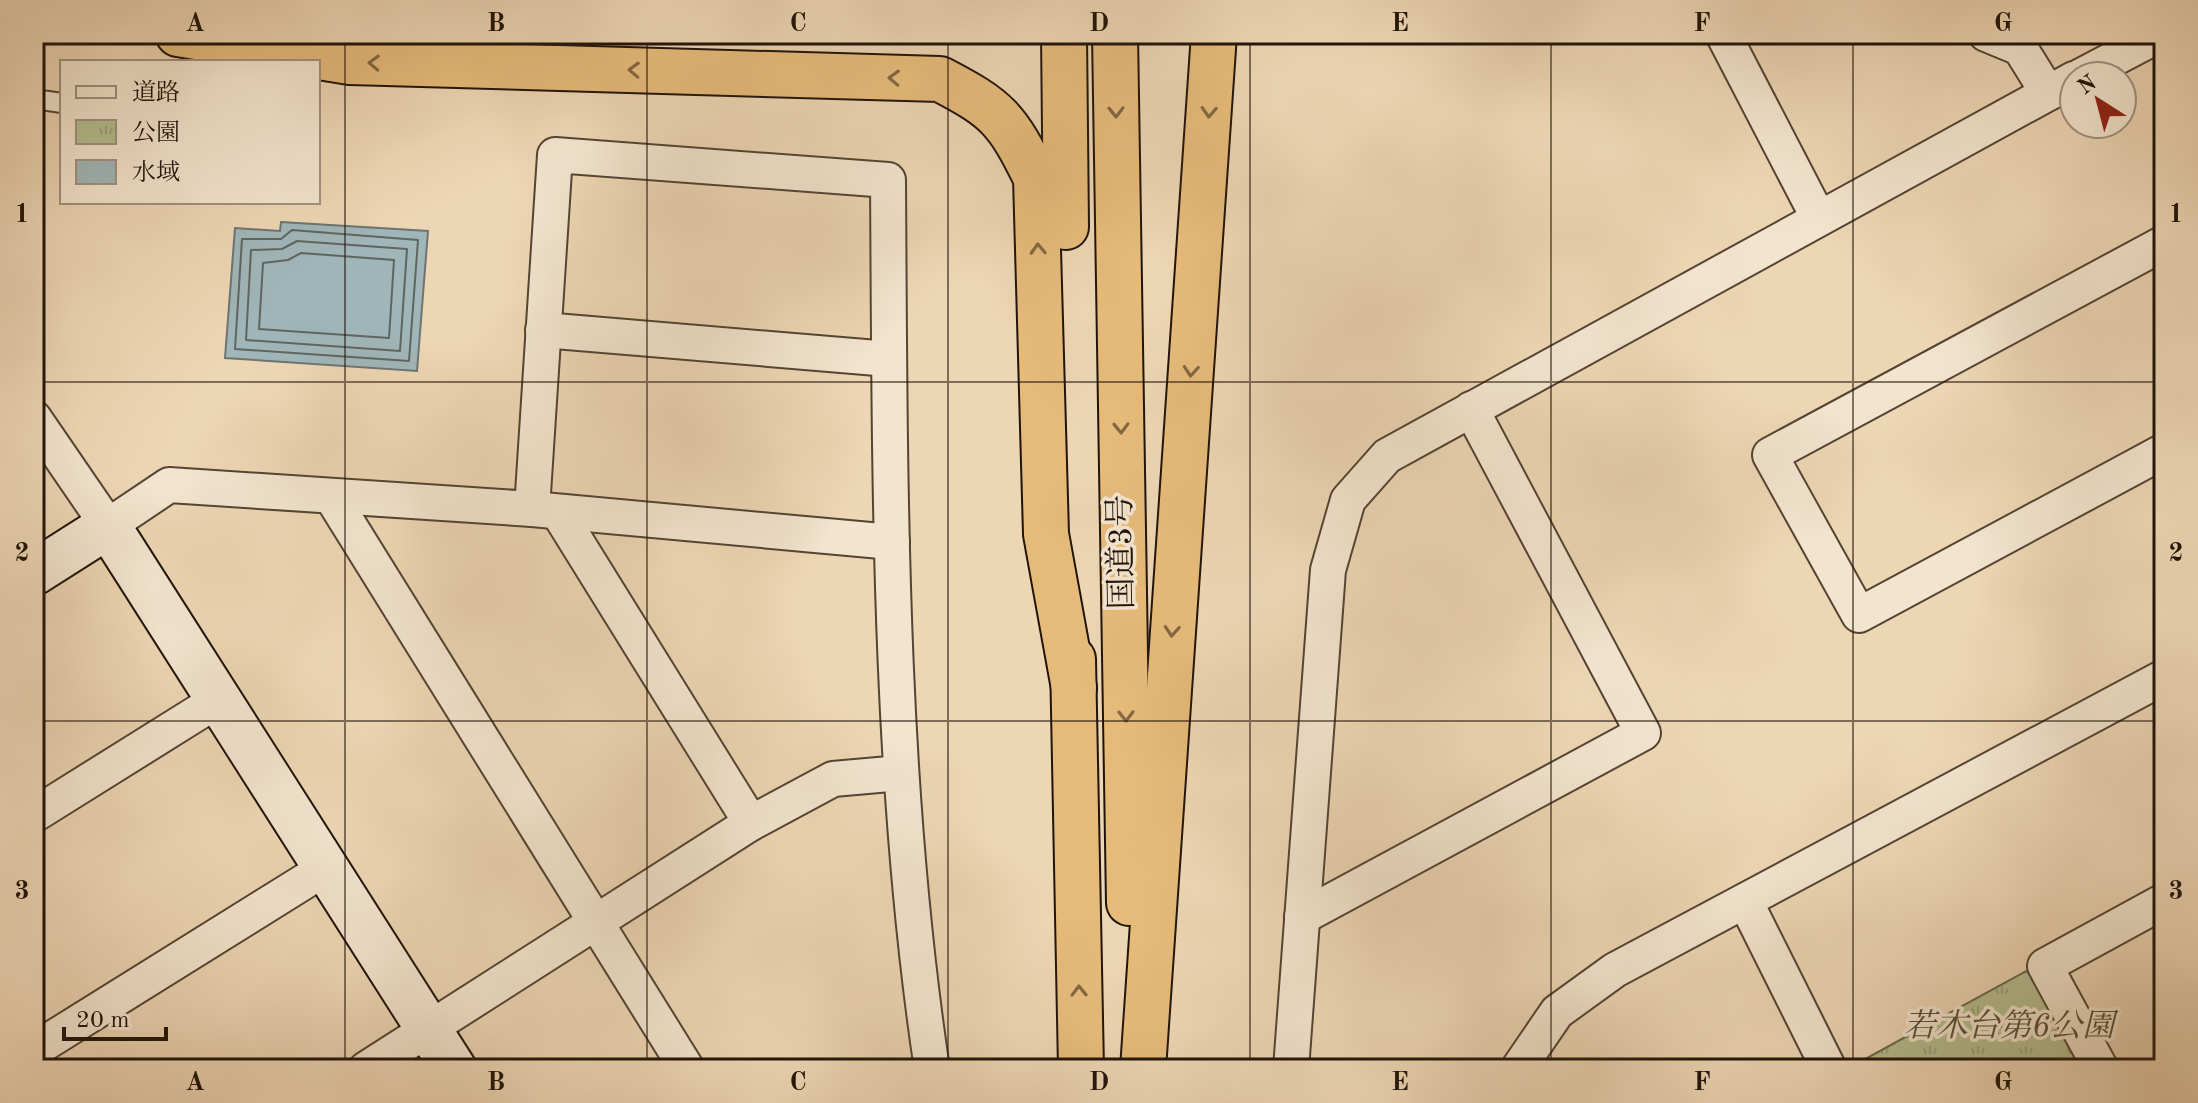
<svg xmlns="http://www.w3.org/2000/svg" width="2198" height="1103" viewBox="0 0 2198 1103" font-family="'Old Standard TT','Noto Serif JP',serif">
<defs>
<pattern id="park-tufts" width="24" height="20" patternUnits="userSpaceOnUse" patternTransform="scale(2)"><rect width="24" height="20" fill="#b4be90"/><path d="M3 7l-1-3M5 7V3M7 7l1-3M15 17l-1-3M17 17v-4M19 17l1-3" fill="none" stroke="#9aa27b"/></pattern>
</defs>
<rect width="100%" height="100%" fill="#edd6b4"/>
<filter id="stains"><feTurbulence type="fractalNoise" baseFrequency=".0025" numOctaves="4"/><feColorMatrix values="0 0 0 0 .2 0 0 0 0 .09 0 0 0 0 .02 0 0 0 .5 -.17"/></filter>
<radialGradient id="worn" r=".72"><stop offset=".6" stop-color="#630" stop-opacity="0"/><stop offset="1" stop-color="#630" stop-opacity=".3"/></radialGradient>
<!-- park -->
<polygon fill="url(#park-tufts)" stroke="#6a694d" stroke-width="2" points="2028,970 2081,1069 1847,1069"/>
<!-- water -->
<polygon fill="#a0b6b9" stroke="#6d7573" stroke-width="2" points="281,222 428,231 417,371 225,358 235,228 280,231"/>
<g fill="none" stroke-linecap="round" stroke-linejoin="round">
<!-- shore -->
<g stroke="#606562" stroke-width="2">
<polygon points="292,230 418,240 409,361 235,349 242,239 281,239"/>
<polygon points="297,241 407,249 400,351 246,340 251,250 282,249"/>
<polygon points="301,253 394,260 389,338 259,329 263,263 288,260"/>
</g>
<!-- lane casing -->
<g stroke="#534434" stroke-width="22">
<polyline id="lane" points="34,99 62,103"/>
</g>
<!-- street casing -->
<g stroke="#534434" stroke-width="38">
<g id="street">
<polyline points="1723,34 1818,217"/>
<polyline points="1986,34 2020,48 2048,93"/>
<polyline points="2081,76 2161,34"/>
<polyline points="2164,243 1770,455 1859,615 2164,451"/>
<polyline points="543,330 889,359"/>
<polyline points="34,418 108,526 169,485 532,509 892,542"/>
<polyline points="331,496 687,1069"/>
<path d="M532,509L555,155L888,180C890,476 888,776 932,1069"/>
<polyline points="558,512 751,823"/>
<polyline points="34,815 218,700"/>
<polyline points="1745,901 1829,1069"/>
<polyline points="1302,917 1643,733 1471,409"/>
<polyline points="34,1050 326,868"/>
<polyline points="366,1069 751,823 833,779 901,773"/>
<polyline points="1291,1069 1328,570 1348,500 1387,456 2074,79"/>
<polyline points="1518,1069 1557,1012 1615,970 2164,677"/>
<polyline points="2101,1069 2045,966 2164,901"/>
</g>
</g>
<!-- secondary casing -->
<g stroke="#20140a" stroke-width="48">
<polyline id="secondary" points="34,573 108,526 454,1069"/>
</g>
<!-- highway casing -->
<g stroke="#20140a" stroke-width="48">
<g id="highway">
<path d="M178,34L350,62L940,79C998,109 1007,119 1036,178L1046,534L1074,688"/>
<polyline points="1064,34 1066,227"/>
<polyline points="1115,34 1129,903"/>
<polyline points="1073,659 1081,1069"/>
<polyline points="1143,1069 1214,34"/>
</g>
</g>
<!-- lane -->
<use href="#lane" stroke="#f3e4ce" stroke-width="18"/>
<!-- street -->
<use href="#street" stroke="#f3e4ce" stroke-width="34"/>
<!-- secondary -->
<use href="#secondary" stroke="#f3e4ce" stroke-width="44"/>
<!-- highway -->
<use href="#highway" stroke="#e6bb7a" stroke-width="44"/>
</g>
<!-- one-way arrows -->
<defs><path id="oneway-chevron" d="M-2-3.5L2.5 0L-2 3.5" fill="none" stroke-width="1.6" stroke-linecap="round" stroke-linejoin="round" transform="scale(2)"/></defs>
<g stroke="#836842">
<use href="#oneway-chevron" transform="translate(374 63) rotate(-178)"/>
<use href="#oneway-chevron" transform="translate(634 70) rotate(-178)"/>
<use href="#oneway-chevron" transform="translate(894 78) rotate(-178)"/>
<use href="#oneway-chevron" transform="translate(1116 112) rotate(89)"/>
<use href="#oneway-chevron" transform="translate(1209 112) rotate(93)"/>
<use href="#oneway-chevron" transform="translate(1038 249) rotate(-92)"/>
<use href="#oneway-chevron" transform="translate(1191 371) rotate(94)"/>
<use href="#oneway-chevron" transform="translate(1121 428) rotate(89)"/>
<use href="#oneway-chevron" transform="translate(1172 631) rotate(94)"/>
<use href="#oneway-chevron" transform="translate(1126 716) rotate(89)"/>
<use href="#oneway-chevron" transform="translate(1079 991) rotate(-91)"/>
</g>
<!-- grid -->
<path fill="none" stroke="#20140a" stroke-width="2" stroke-opacity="0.55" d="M345,34V1069M647,34V1069M948,34V1069M1250,34V1069M1551,34V1069M1853,34V1069M34,382H2164M34,721H2164"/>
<g text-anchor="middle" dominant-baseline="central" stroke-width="7" stroke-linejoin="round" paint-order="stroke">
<!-- street labels -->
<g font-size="32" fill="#20140a" stroke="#f3e4ce">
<text transform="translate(1123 552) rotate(-91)">国道3号</text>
</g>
<!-- park labels -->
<g font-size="32" font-style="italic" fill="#545039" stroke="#f3e4ce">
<text x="2009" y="1028">若木台第6公園</text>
</g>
</g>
<!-- margin -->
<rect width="2198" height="1103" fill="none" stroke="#edd6b4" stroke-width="88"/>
<!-- legend -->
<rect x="60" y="60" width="260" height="144" fill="#f3e4ce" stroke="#9f9180" stroke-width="2"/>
<rect x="76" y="86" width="40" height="12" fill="#f3e4ce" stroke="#9f9180" stroke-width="2"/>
<text x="132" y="100" font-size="24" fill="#20140a">道路</text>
<rect x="76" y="120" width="40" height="24" fill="url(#park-tufts)" stroke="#9f9180" stroke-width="2"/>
<text x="132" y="140" font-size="24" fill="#20140a">公園</text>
<rect x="76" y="160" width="40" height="24" fill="#a0b6b9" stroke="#9f9180" stroke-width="2"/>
<text x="132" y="180" font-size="24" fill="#20140a">水域</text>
<!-- north arrow -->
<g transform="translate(2098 100) rotate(324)"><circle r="38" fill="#f3e4ce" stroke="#9f9180" stroke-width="2"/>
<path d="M0-6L14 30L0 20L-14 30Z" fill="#8f2418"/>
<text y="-12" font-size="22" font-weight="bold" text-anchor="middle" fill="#20140a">N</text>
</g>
<!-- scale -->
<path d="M64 1027v12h102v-12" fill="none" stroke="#20140a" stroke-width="4"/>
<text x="76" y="1027" font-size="24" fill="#20140a" stroke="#f3e4ce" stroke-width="6" paint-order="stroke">20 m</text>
<rect x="44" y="44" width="2110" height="1015" fill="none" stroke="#20140a" stroke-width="3"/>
<g font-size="26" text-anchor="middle" font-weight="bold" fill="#20140a">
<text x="195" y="31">A</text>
<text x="496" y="31">B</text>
<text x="798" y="31">C</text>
<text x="1099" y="31">D</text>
<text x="1400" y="31">E</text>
<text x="1702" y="31">F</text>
<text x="2003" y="31">G</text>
<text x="22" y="222">1</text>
<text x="2176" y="222">1</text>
<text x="22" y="561">2</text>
<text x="2176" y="561">2</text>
<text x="22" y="899">3</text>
<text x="2176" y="899">3</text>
<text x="195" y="1090">A</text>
<text x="496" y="1090">B</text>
<text x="798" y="1090">C</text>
<text x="1099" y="1090">D</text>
<text x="1400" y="1090">E</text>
<text x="1702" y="1090">F</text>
<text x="2003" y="1090">G</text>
</g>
<rect width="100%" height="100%" filter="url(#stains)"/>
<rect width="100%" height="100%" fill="url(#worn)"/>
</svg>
